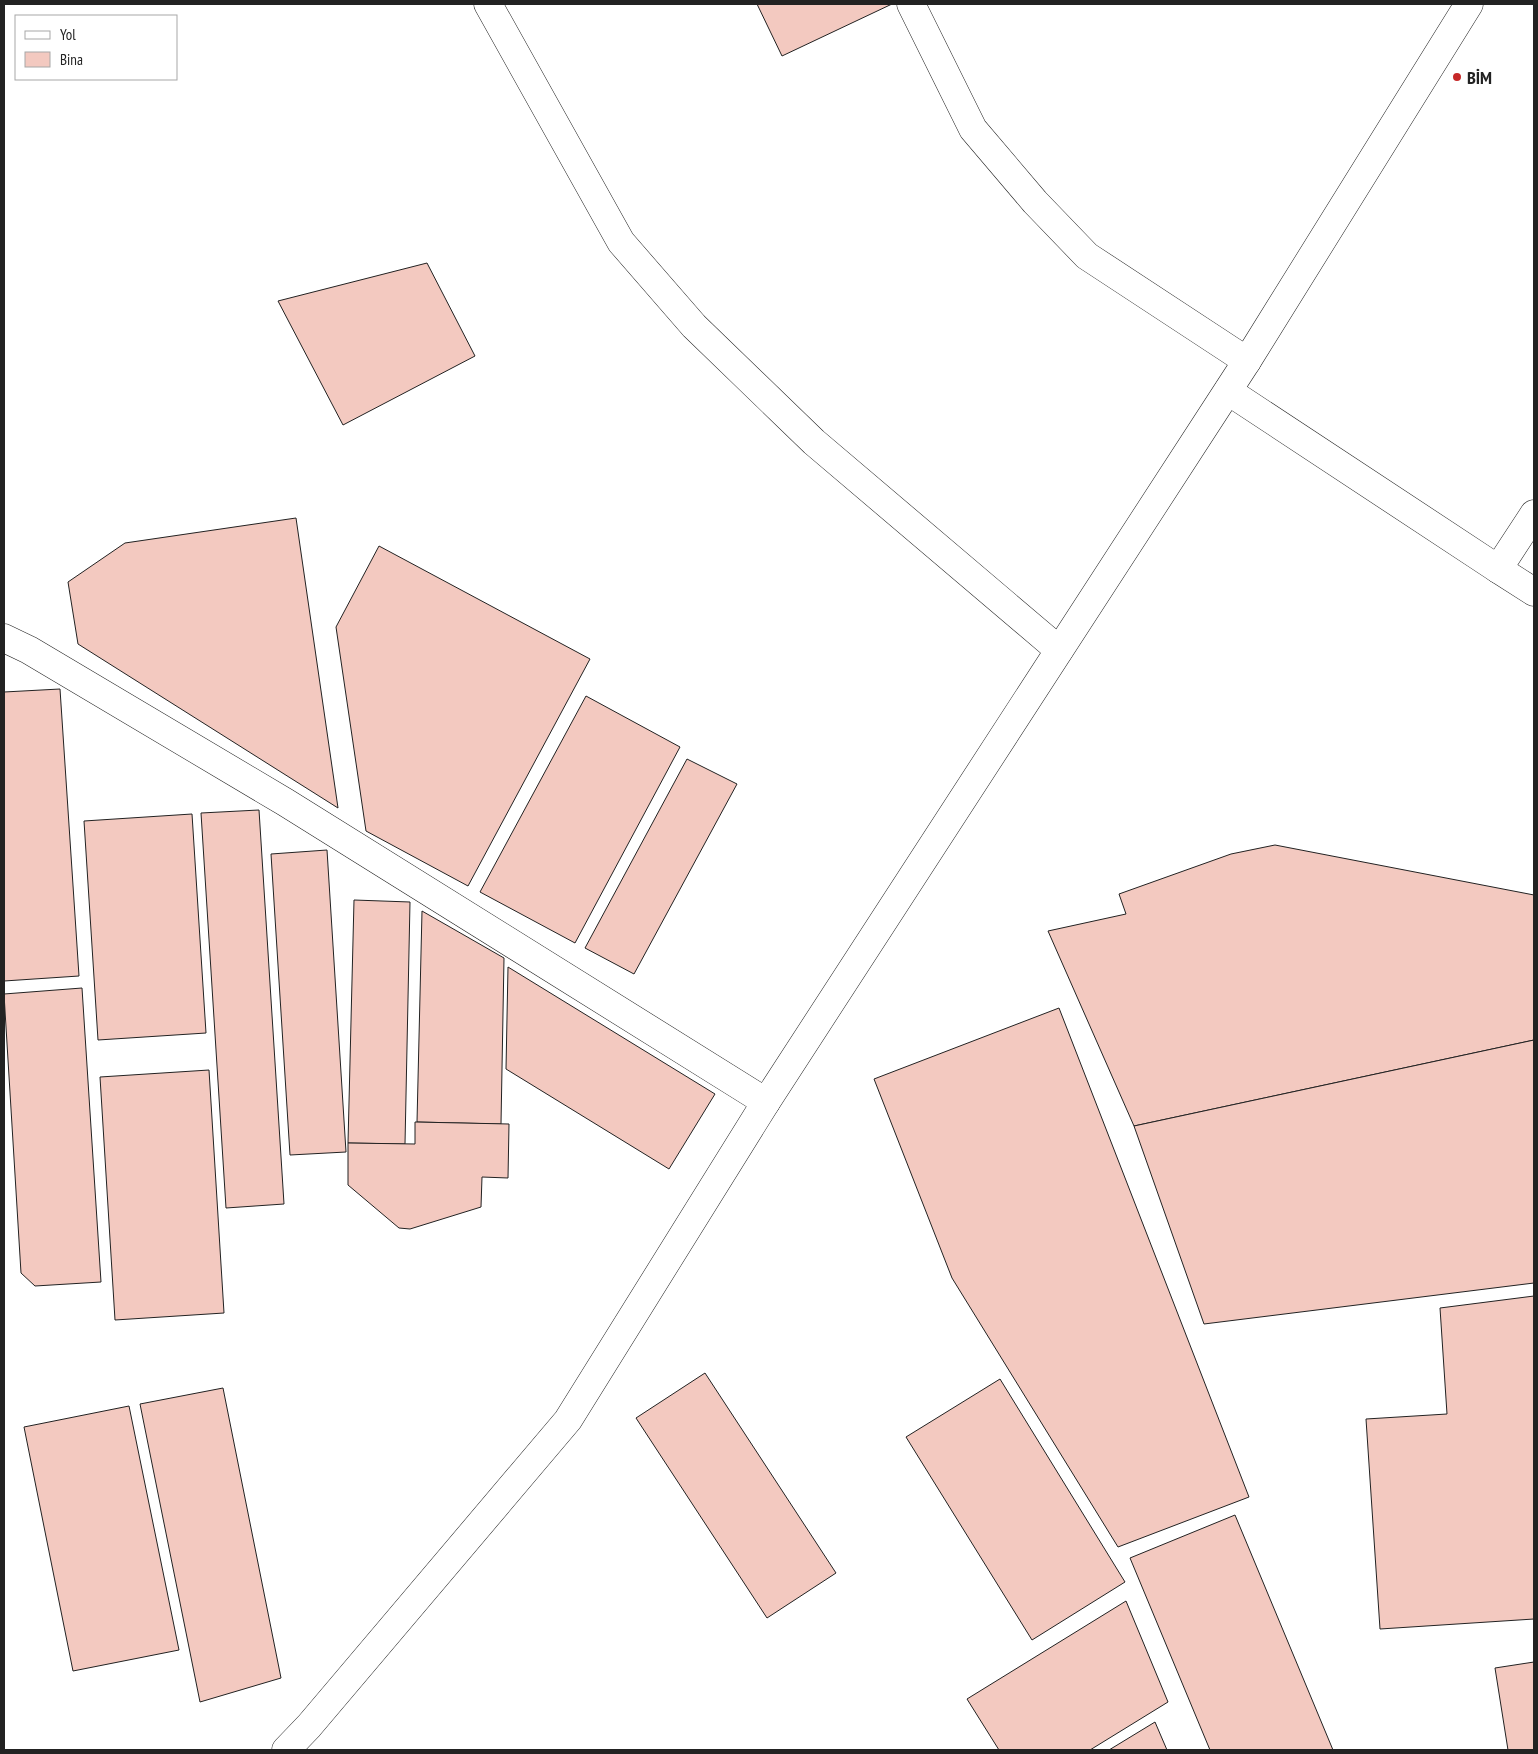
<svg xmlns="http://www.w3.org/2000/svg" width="1538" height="1754" viewBox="0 0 1538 1754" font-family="'PT Sans Narrow',sans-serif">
<rect width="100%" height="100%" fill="#fff"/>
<!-- building -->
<g fill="#f3c9c0" stroke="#222">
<polygon points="757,4 892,4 782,56"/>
<polygon points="427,263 475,356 343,425 278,301"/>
<polygon points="296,518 338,808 78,644 68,582 125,543"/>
<polygon points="379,546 590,659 468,886 366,831 336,627"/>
<polygon points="60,689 79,976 4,981 4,692"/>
<polygon points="586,696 680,747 575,943 480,892"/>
<polygon points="687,759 737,784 634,974 585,948"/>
<polygon points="259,810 284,1204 226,1208 201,813"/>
<polygon points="192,814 206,1033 98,1040 84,821"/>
<polygon points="1275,845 1534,895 1534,1040 1134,1126 1048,931 1126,914 1119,894 1231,854"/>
<polygon points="327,850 346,1152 290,1155 271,854"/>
<polygon points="354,900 410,902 405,1144 348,1143"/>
<polygon points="422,911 504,958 501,1124 417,1122"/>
<polygon points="508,967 715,1094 669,1169 506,1069"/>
<polygon points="82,988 101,1282 35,1286 21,1273 4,994"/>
<polygon points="1059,1008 1249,1497 1118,1547 952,1278 874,1079"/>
<polygon points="1534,1040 1534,1283 1204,1324 1134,1126"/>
<polygon points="209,1070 224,1313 115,1320 100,1077"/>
<polygon points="415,1122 509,1124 508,1178 482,1177 481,1207 410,1229 399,1228 348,1185 348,1143 415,1144"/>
<polygon points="1534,1296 1534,1619 1380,1629 1366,1419 1447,1414 1440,1308"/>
<polygon points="705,1373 836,1573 767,1618 636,1418"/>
<polygon points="1000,1379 1125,1582 1032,1640 906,1437"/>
<polygon points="223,1388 281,1678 200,1702 140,1404"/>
<polygon points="129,1406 179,1650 73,1671 24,1427"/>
<polygon points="1235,1515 1333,1750 1210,1750 1130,1558"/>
<polygon points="1126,1601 1168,1702 1090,1750 999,1750 967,1699"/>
<polygon points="1534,1662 1534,1750 1508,1750 1495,1668"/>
<polygon points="1155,1722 1167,1750 1109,1750"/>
</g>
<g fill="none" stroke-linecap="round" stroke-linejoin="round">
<!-- minor casing -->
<g stroke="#222" stroke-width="29">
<g id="minor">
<polyline points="488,4 621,242 694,326 814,442 1059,650"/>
<polyline points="911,4 973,129 1035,202 1087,256 1247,361"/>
<polyline points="1228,391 1498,569"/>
<polyline points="1534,514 1498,569 1534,592"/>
<polyline points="4,638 29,650 285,802 766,1102"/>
<polyline points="286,1750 309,1726 568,1420 766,1102 1247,361 1469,4"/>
</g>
</g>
<!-- minor -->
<use href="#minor" stroke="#fff" stroke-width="28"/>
</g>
<!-- markers -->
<circle fill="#c62828" stroke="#fff" stroke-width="2" cx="1457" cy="77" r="5"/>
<g text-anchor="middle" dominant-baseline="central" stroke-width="4" stroke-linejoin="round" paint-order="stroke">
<!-- poi labels -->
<g font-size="18" font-weight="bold" fill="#222" stroke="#fff" text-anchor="start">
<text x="1467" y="77">BİM</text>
</g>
</g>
<!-- border -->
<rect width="1538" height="1754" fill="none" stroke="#222222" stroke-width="10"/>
<!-- legend -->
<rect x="15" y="15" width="162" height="65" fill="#ffffff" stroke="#a7a7a7"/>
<rect x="25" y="31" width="25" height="8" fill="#ffffff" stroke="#a7a7a7"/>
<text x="60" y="40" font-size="15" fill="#222222">Yol</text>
<rect x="25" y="52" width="25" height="15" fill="#f3c9c0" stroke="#a7a7a7"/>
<text x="60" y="65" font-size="15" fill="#222222">Bina</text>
</svg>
